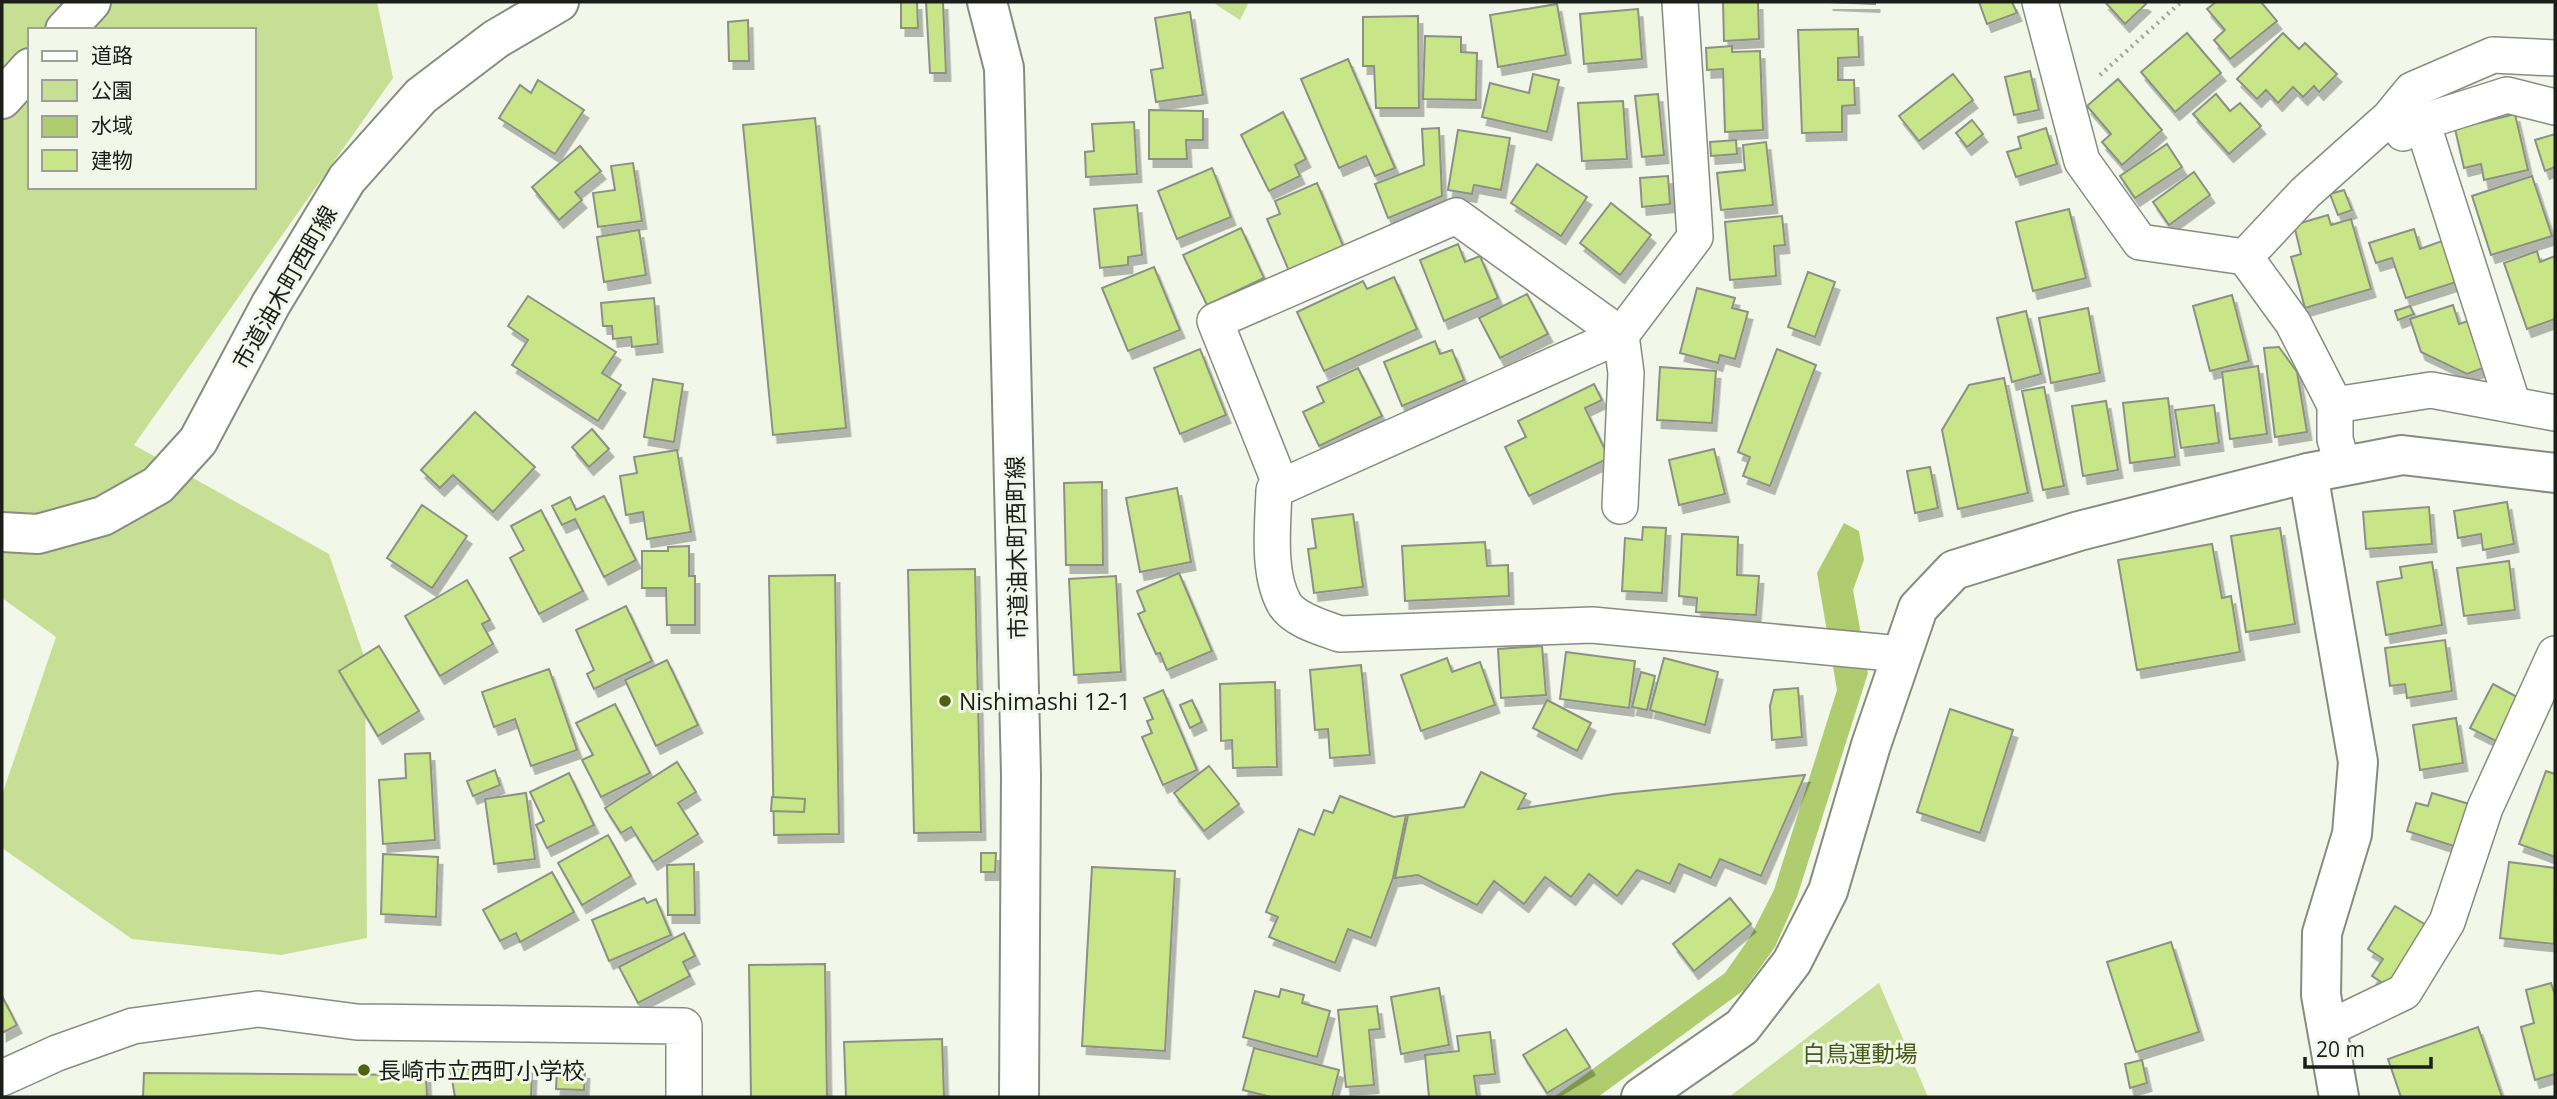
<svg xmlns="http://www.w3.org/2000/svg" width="2557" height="1099" viewBox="0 0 2557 1099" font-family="'Open Sans','Noto Sans JP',sans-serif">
<defs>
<filter id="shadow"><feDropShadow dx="4.5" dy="8" stdDeviation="0" flood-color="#0004"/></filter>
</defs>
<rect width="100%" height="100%" fill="#f2f7ea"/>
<!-- green -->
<g fill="#c7df94" fill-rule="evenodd">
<path d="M2,2H377L393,78L134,445L329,554L365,659L367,938L281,955L132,939L2,848V795L56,637L2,598ZM30,30H254V187H30Z"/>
<polygon points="1212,2 1249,2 1240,20"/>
<polygon points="1879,983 1928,1097 1729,1097"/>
</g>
<!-- water -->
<polygon fill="#afcc6e" points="1844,523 1859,531 1864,560 1853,590 1868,673 1797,897 1775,947 1744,990 1598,1097 1554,1097 1725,973 1750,937 1774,890 1837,690 1817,573"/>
<!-- building -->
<g fill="#c8e687" stroke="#8d9185" stroke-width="2" filter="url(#shadow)">
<polygon points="901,2 917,2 918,28 901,28"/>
<polygon points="926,2 943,2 946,73 930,73"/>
<polygon points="1723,2 1758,2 1759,39 1724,41"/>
<polygon points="1828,2 1875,2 1875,4"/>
<polygon points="1979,2 2012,2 2017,13 1987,24"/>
<polygon points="2105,2 2143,2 2146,4 2125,24"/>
<polygon points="2216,2 2261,2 2277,21 2230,59 2214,40 2225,30 2207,9"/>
<polygon points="1557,4 1566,55 1498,67 1490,15"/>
<polygon points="1638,9 1642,59 1584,64 1580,14"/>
<polygon points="1190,12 1203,95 1156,102 1151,70 1163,68 1155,18"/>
<polygon points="1418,16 1419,108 1376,108 1374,66 1363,66 1363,17"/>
<polygon points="748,20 749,61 729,61 728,22"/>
<polygon points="1858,29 1859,57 1838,58 1838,80 1854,80 1855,105 1842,106 1842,132 1802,133 1798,30"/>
<polygon points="2187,33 2221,73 2175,112 2141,72"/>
<polygon points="2283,33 2299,49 2305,43 2337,74 2319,92 2314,86 2303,97 2293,87 2278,103 2266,90 2257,99 2237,79"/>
<polygon points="1425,36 1461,37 1461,52 1477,53 1476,100 1423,99"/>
<polygon points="1732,46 1732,52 1760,51 1763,130 1725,132 1723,69 1707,70 1706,48"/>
<polygon points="1348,59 1395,168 1375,176 1366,156 1339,168 1301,79"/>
<polygon points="2030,71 2039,110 2014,115 2005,77"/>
<polygon points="1533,74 1559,80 1547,132 1482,117 1490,83 1529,93"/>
<polygon points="1953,74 1973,100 1919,141 1899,116"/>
<polygon points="2118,79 2162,130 2122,165 2102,142 2111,134 2087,106"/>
<polygon points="538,80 584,110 555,154 499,118 520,85 531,93"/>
<polygon points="1658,94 1664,155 1642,157 1635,96"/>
<polygon points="2216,94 2230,111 2240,103 2261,126 2229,154 2193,114"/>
<polygon points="1623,101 1627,159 1582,161 1578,103"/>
<polygon points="1149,110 1203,111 1203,140 1186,140 1187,159 1149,159"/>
<polygon points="1283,112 1306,159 1295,165 1300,176 1269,191 1241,135"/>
<polygon points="2515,114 2528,170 2484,180 2481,164 2464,168 2455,129"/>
<polygon points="815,118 846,428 773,435 743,125"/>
<polygon points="1972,120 1983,134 1967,147 1956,133"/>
<polygon points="1134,122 1137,174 1086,177 1085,152 1094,151 1092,124"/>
<polygon points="1439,128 1442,196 1388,218 1375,184 1424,165 1422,129"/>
<polygon points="2046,128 2057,164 2016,177 2007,152 2021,148 2018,137"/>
<polygon points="1458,130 1510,138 1501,190 1474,185 1472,194 1448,190"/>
<polygon points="2555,134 2555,167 2545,171 2535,140"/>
<polygon points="1736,140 1737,154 1711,156 1710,142"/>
<polygon points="1766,142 1773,205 1721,210 1717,173 1745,170 1743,145"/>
<polygon points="2167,144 2182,167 2135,198 2120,176"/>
<polygon points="580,146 601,171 575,192 582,200 559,220 532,187"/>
<polygon points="633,163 642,221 598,227 593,193 615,190 611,166"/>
<polygon points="1537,164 1587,197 1561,236 1511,203"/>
<polygon points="1212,168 1231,217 1177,239 1158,191"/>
<polygon points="2194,172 2210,195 2169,225 2153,202"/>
<polygon points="1668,176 1670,204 1642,207 1640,178"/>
<polygon points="2532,176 2552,236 2491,255 2472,196"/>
<polygon points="1317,183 1344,248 1289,271 1267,219 1280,214 1275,201"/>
<polygon points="2344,190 2352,210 2338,215 2330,194"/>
<polygon points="1611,203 1651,235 1620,275 1580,243"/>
<polygon points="1137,205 1142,255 1128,257 1128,265 1100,268 1094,209"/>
<polygon points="2069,209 2086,278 2033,291 2016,222"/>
<polygon points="2328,215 2331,225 2351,219 2371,289 2305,308 2291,257 2301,254 2294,225"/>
<polygon points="1782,216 1785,245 1774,246 1776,276 1730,280 1725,222"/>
<polygon points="1241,228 1264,278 1207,305 1183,255"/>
<polygon points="2414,229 2420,249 2442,241 2456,282 2406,298 2392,258 2376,263 2369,243"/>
<polygon points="639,230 646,275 604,282 597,237"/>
<polygon points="1458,244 1465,262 1480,256 1498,298 1444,321 1420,260"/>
<polygon points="2537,251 2540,262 2555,256 2555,319 2527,329 2504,263"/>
<polygon points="1154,267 1180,330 1128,351 1102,288"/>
<polygon points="1808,272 1835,282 1815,337 1788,327"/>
<polygon points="1394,277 1417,329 1324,371 1297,312 1363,281 1367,289"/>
<polygon points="1697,288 1735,298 1732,308 1748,312 1735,359 1720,355 1718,363 1680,353"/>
<polygon points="1527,294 1548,334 1500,358 1479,318"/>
<polygon points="2232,295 2249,361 2210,371 2193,306"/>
<polygon points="528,296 616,352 602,373 621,385 598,421 512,365 528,340 508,326"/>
<polygon points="654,298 658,344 632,347 631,337 613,339 612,326 603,326 601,303"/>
<polygon points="2453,305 2459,324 2468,321 2483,368 2467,374 2421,352 2410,319"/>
<polygon points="2410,306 2414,314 2398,320 2395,311"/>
<polygon points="2088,308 2100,373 2051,383 2039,318"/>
<polygon points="2026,311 2041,374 2012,382 1997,318"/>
<polygon points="1435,341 1440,354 1452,350 1464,380 1402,406 1384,362"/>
<polygon points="2279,347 2297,372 2307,432 2275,437 2264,348"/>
<polygon points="1200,349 1226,415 1180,434 1154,368"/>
<polygon points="1777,349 1816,365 1770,486 1743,476 1750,457 1738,452"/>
<polygon points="2258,366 2267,434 2230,439 2222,372"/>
<polygon points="1660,367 1716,371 1712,423 1657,420"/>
<polygon points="1358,368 1382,416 1319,446 1303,412 1324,402 1317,387"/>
<polygon points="2004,378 2028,493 1958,509 1942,430 1969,385"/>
<polygon points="653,379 683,384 674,442 644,437"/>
<polygon points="1594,384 1602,400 1585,408 1609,458 1529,496 1505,447 1526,437 1518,421"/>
<polygon points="2044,387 2064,486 2043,490 2022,391"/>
<polygon points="2168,398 2175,457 2130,463 2123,403"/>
<polygon points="2106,401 2118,470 2083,476 2072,406"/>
<polygon points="2214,405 2219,443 2181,448 2175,410"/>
<polygon points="475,412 535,467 493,512 453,475 440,488 421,470"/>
<polygon points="592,429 609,449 589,467 572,447"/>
<polygon points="1714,449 1725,494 1679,505 1669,460"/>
<polygon points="677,450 691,532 647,539 643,512 626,515 620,476 637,473 634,457"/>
<polygon points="1930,467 1938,508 1915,513 1907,471"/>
<polygon points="1102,482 1103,565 1066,565 1064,483"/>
<polygon points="1177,488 1191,562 1140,572 1126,498"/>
<polygon points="604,496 636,560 604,577 575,519 562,525 552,506 570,497 576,510"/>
<polygon points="2507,502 2514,544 2483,550 2481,534 2458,538 2454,511"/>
<polygon points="422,505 467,536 432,588 387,558"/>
<polygon points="2429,507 2432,544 2366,549 2363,512"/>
<polygon points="541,510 583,591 539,614 510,558 524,550 511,526"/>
<polygon points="1353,514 1363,587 1314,593 1308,549 1316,548 1312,519"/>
<polygon points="1643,527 1666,528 1662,593 1622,591 1625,538 1642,540"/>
<polygon points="2280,528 2295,624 2246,632 2231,536"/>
<polygon points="1682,534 1738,537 1737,575 1759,576 1756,615 1696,612 1697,598 1679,596"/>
<polygon points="1485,542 1487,566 1508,565 1509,596 1405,601 1402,546"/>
<polygon points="2212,544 2222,598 2231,596 2240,652 2137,670 2118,560"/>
<polygon points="689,546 689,576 695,576 695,625 667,625 666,588 642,588 642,551 668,551 668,547"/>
<polygon points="2509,561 2515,610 2464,616 2457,568"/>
<polygon points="2432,562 2442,625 2386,635 2377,582 2402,578 2400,567"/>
<polygon points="975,569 981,832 914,833 908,570"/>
<polygon points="1179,573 1212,651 1167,670 1160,653 1156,654 1138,614 1145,611 1137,591"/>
<polygon points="835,575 839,834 774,835 769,576"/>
<polygon points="1116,576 1121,672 1074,675 1069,579"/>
<polygon points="467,580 490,620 482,624 493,644 440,676 405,616"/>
<polygon points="626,606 652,661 594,689 587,674 594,670 576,630"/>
<polygon points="2445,640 2452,691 2407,698 2405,684 2390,686 2385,648"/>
<polygon points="379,646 419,711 378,736 339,671"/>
<polygon points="1542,646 1546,695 1501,698 1498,649"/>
<polygon points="1566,652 1635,661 1629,708 1560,699"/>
<polygon points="1447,658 1452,672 1480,662 1495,705 1421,731 1401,675"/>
<polygon points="1664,658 1718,672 1705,725 1650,710"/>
<polygon points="667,660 698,725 656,746 625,680"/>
<polygon points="1361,665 1370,755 1330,758 1328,729 1315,730 1310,670"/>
<polygon points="549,669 577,750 531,766 515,719 494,727 482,692"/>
<polygon points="1641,672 1655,676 1647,710 1632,707"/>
<polygon points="1275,682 1277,767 1233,768 1232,740 1221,741 1220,684"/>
<polygon points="2493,684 2530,704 2508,747 2470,728"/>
<polygon points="1798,688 1802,737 1772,740 1770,706 1774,690"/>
<polygon points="1163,690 1197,770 1163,785 1142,737 1152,733 1147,721 1153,719 1144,698"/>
<polygon points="1192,700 1202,722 1190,728 1180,705"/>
<polygon points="1547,700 1591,723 1577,751 1533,728"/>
<polygon points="615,704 650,773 601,797 582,760 593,755 576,723"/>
<polygon points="1950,709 2013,730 1980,833 1917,812"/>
<polygon points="2456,718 2463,763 2420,770 2413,725"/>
<polygon points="430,753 435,840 383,844 379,780 406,778 405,754"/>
<polygon points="677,762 696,792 678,803 698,834 653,862 631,827 621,833 605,808"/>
<polygon points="1209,766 1239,804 1204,831 1174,793"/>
<polygon points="495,770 500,785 473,796 467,781"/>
<polygon points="2546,771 2555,774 2555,857 2519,844"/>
<polygon points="1481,772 1526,794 1518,809 1614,794 1805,775 1761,876 1720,859 1711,878 1679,864 1670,884 1637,870 1617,896 1589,874 1571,897 1545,877 1524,904 1494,881 1477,905 1418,875 1395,878 1408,815 1464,807"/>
<polygon points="569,773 594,825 547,848 536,825 544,821 530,792"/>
<polygon points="526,793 535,859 494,864 485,799"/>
<polygon points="2432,793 2476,806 2463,849 2407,831 2416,803 2428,806"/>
<polygon points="1340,796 1394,817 1406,815 1393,878 1371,938 1348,929 1335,963 1269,937 1278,917 1266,912 1299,829 1314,835 1324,810 1333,813"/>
<polygon points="772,797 805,799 804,812 771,811"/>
<polygon points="608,835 631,876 582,905 558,863"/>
<polygon points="981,853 996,853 995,872 981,872"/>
<polygon points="383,854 438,857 436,917 381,914"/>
<polygon points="2509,862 2555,868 2554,944 2500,938"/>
<polygon points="694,864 695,915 668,915 667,865"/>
<polygon points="1092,867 1175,871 1165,1051 1082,1046"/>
<polygon points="552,872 574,912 520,942 516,933 500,941 483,910"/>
<polygon points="644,898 647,903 656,899 671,935 609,961 592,920"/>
<polygon points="1730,898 1751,924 1694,971 1673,944"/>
<polygon points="2395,906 2434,930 2395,991 2372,976 2383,959 2368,949"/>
<polygon points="684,933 695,956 683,962 690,976 638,1003 619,967"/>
<polygon points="2171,942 2199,1032 2136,1052 2107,962"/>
<polygon points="825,964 827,1097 751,1097 749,965"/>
<polygon points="2551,983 2555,995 2555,1074 2535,1080 2521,1027 2534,1023 2526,990"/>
<polygon points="1439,988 1449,1045 1401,1054 1391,997"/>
<polygon points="1281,989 1304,995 1302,1003 1330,1011 1317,1057 1243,1037 1255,991 1279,997"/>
<polygon points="2,996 17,1025 2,1033"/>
<polygon points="1377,1006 1380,1029 1369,1030 1374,1085 1346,1087 1338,1010"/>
<polygon points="2478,1027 2502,1097 2401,1097 2388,1059"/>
<polygon points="1566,1029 1590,1067 1547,1093 1523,1055"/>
<polygon points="1490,1032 1495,1074 1474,1076 1477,1097 1429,1097 1425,1055 1459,1051 1457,1036"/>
<polygon points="942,1039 944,1097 846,1097 844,1042"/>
<polygon points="1254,1048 1339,1070 1332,1097 1271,1097 1243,1090"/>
<polygon points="2142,1060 2147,1083 2130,1088 2125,1064"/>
<polygon points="450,1068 532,1073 531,1097 455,1097"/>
<polygon points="557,1069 585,1071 584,1090 556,1089"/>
<polygon points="144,1073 426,1075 427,1097 143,1097"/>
</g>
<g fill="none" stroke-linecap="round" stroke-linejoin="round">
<!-- minor casing -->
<g stroke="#888c80" stroke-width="38">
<g id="minor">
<path d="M1680,2L1695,237L1621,335L1274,490C1273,524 1267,572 1284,603C1293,620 1323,628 1340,634L1592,625L1901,654"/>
<polyline points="2040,2 2082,161 2140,242 2245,257 2293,323 2335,405 2335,439 2343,467"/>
<polyline points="2422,122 2513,405"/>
<polyline points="2403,133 2422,122 2507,95 2555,107"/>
<polyline points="2245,257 2305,193 2389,118 2412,90 2493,55 2555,58"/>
<polyline points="2335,405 2431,390 2555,413"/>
<polyline points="1281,486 1215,321 1456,216 1621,335 1626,373 1620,506"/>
<polyline points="2327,1029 2404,992 2447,922 2485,808 2555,654"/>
<polyline points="2,1078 57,1053 133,1026 258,1009 357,1022 684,1026 684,1097"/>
</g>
</g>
<!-- tertiary casing -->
<g stroke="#888c80" stroke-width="42">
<g id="tertiary">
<polyline points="987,2 1004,68 1021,775 1019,1097"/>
<polyline points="65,30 91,2"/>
<polyline points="2,99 30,68"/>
<polyline points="2308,473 2358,762 2352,834 2322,933 2321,995 2339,1097"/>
<polyline points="2,532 38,534 103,516 158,485 198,441 271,304 347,179 421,96 496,39 559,2"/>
<polyline points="1641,1097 1742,1027 1792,962 1828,891 1871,745 1918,608 1954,570 2079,531 2308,473 2402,455 2555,473"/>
</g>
</g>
<!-- path -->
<polyline stroke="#a1a49a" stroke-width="4.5" stroke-dasharray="2 5" stroke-linecap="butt" points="2100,75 2181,2"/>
<!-- minor -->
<use href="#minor" stroke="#fff" stroke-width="35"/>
<!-- tertiary -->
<use href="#tertiary" stroke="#fff" stroke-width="38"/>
</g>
<!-- markers -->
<g fill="#4d620b" stroke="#f2f7ea" stroke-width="2.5">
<circle cx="945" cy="701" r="7"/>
<circle cx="364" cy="1070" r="7"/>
</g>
<g text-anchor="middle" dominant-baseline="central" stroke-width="6" stroke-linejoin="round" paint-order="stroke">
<!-- street labels -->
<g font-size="23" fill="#1c1e19" stroke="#f2f7ea">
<text transform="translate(284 287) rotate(-60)">市道油木町西町線</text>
<text transform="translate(1016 548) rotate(-91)">市道油木町西町線</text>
</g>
<!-- poi labels -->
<g font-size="23" fill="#1c1e19" stroke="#f2f7ea" text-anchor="start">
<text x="959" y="701">Nishimashi 12-1</text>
<text x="378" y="1070">長崎市立西町小学校</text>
</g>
<!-- park labels -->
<g font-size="23" fill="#485a17" stroke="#f2f7ea">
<text x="1860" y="1053">白鳥運動場</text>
</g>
</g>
<!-- border -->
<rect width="2557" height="1099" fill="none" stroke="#1c1e19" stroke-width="7"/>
<!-- legend -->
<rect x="28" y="28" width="228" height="161" fill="#f2f7ea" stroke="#9ca096" stroke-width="2"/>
<rect x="42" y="51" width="35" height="10" fill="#ffffff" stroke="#9ca096" stroke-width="2"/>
<text x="91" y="63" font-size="21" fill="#1c1e19">道路</text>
<rect x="42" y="80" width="35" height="21" fill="#c7df94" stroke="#9ca096" stroke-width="2"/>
<text x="91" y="98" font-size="21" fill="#1c1e19">公園</text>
<rect x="42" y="116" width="35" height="21" fill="#afcc6e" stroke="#9ca096" stroke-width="2"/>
<text x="91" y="133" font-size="21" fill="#1c1e19">水域</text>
<rect x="42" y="150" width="35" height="21" fill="#c8e687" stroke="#9ca096" stroke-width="2"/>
<text x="91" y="168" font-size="21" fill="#1c1e19">建物</text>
<!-- scale -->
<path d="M2305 1057v10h126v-10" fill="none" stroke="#1c1e19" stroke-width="3.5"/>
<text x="2316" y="1057" font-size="21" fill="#1c1e19" stroke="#f2f7ea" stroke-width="5" paint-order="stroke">20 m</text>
</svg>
